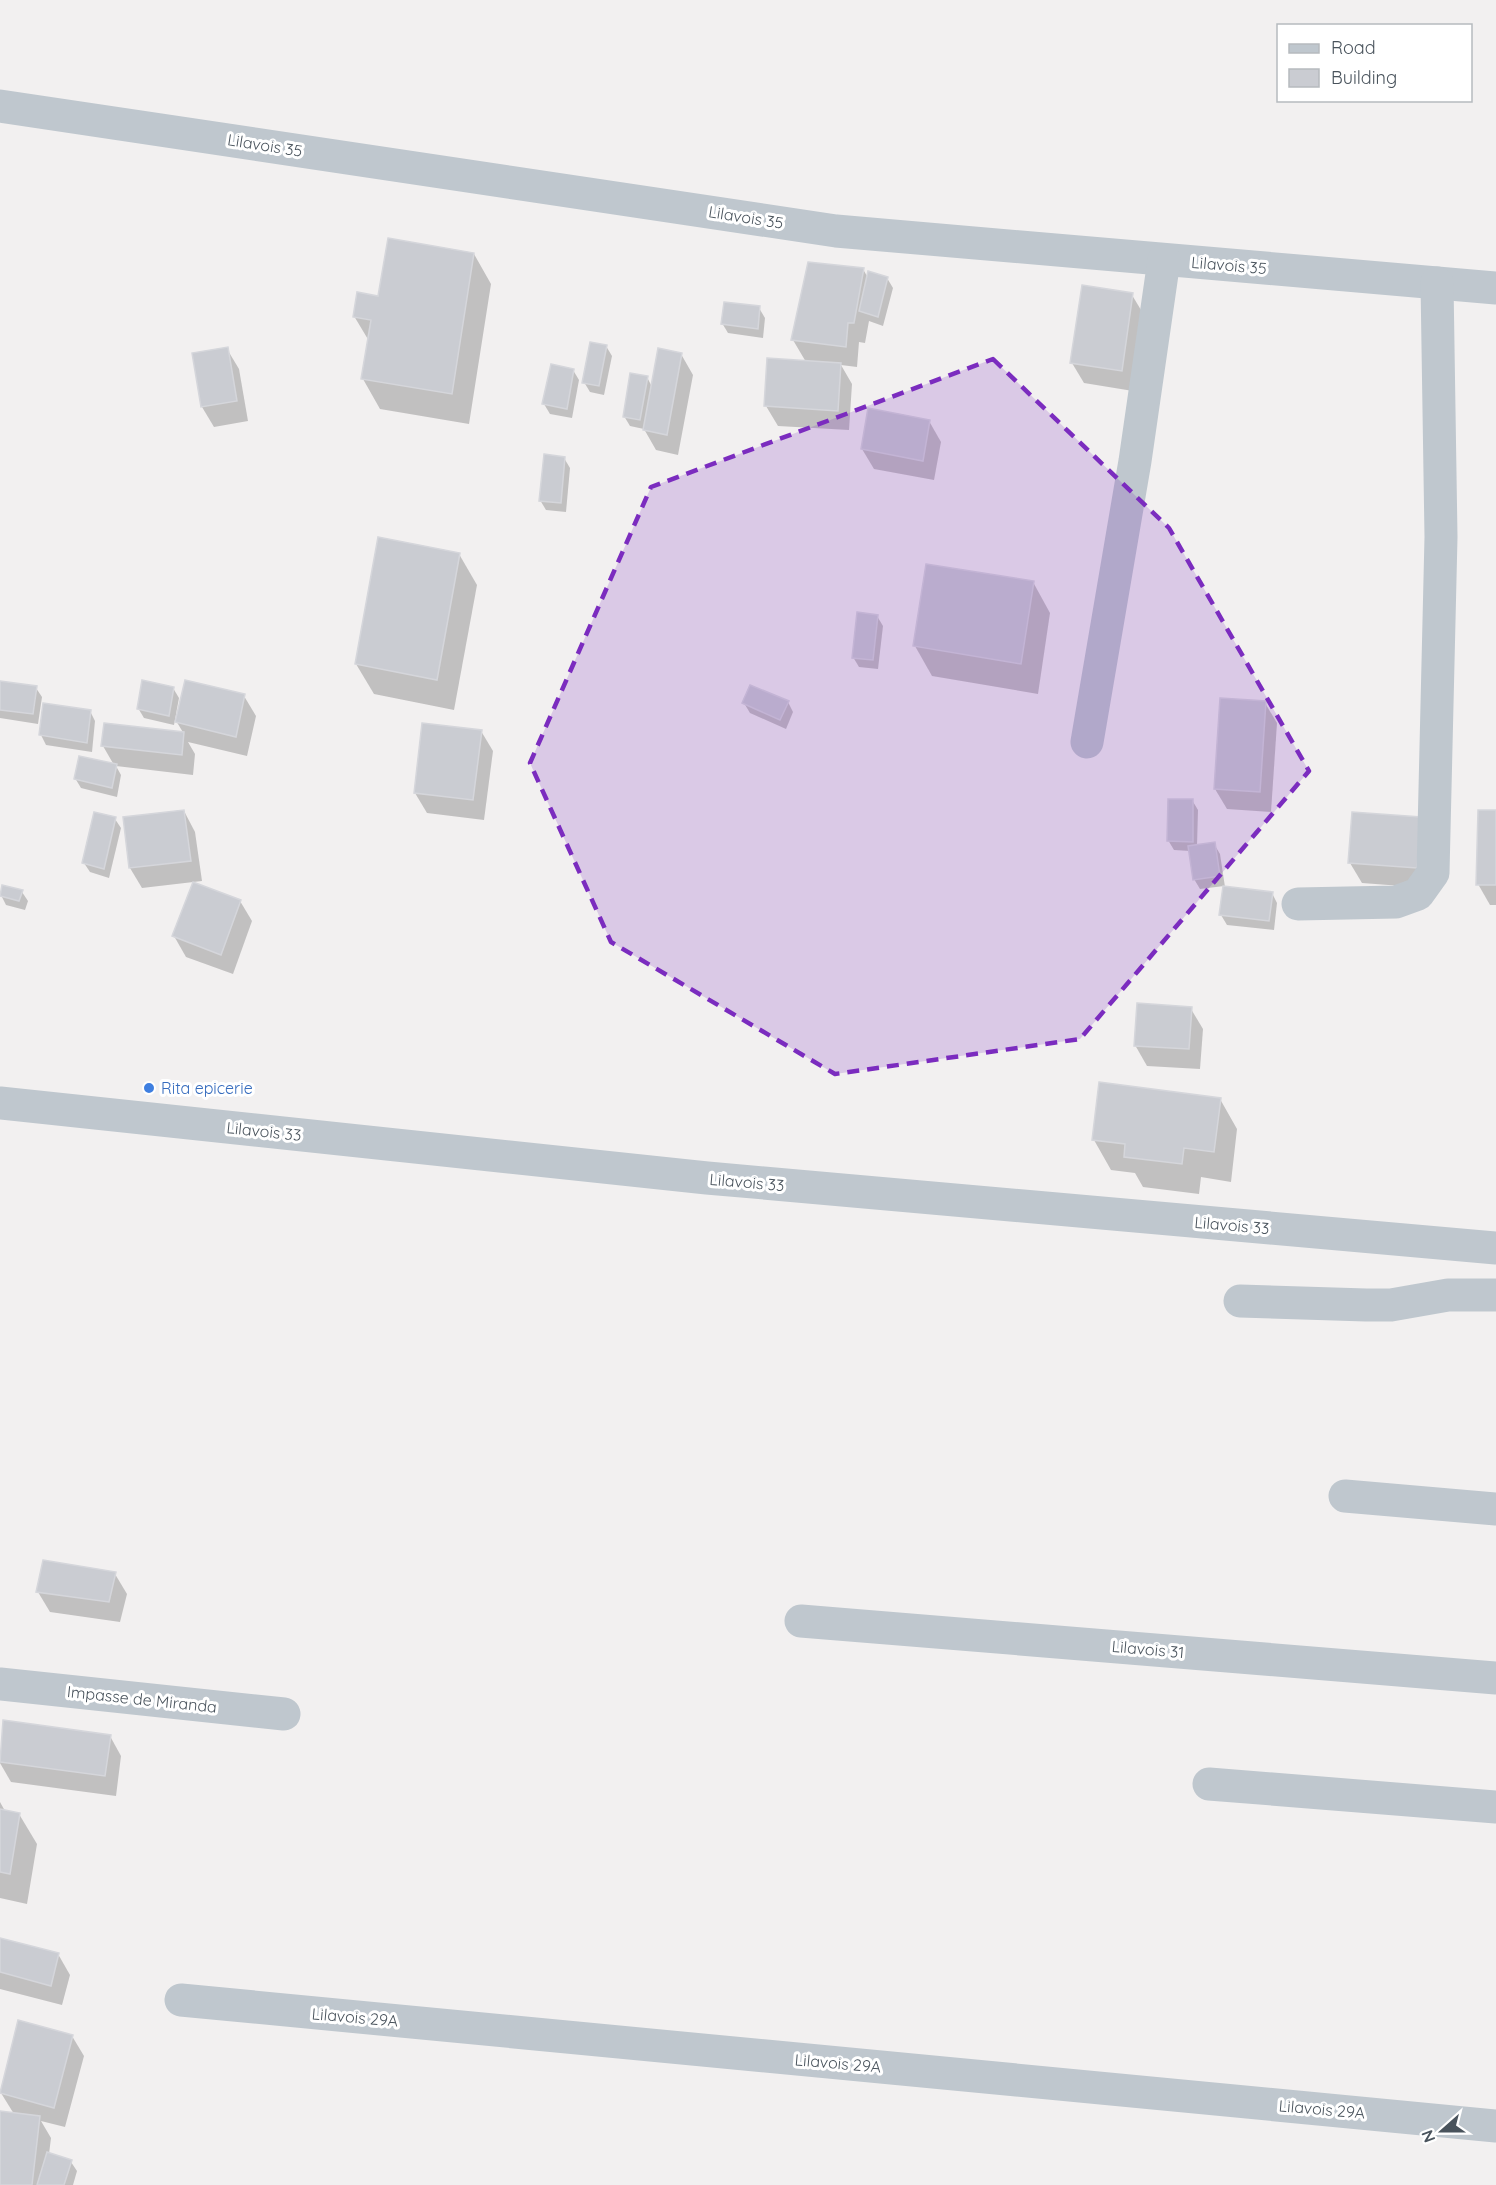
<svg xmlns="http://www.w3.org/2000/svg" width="1496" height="2185" viewBox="0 0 1496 2185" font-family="Quicksand,sans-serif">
<rect width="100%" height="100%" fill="#f2f0f0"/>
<!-- shadow -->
<g fill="#0003">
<polygon points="474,254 491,284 469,424 380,409 363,379 369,341 354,316 380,297"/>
<polygon points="863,269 868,278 887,278 893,288 883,326 869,321 865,343 859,342 857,367 841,365 852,384 849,430 778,426 766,406 806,362 793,340"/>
<polygon points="1132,295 1144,315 1133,391 1084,383 1072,363"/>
<polygon points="759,308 765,318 763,338 728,333 722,323"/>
<polygon points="606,346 612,356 604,395 590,392 584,382"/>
<polygon points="227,349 239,369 248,421 214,427 202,407"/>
<polygon points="681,354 693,375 678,455 656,450 644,429 630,426 624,416 647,377 652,387"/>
<polygon points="573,370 579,380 572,418 550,414 544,404"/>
<polygon points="929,421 941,442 934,480 874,469 862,449"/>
<polygon points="564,458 570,468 566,512 546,510 540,500"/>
<polygon points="459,554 477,585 454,710 374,694 356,664"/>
<polygon points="1033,582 1050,613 1038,694 932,676 915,646"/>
<polygon points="877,616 883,626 878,669 859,667 853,657"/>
<polygon points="0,682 36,688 42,697 38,724 0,718"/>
<polygon points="173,688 179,698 174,725 144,718 138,708"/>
<polygon points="244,696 256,716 247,756 188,742 195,754 193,775 116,766 121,775 117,797 81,788 75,778 114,765 103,746 184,734 175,719"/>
<polygon points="788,702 793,712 786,729 750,713 744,703"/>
<polygon points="1265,703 1277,723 1271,812 1227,809 1215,789"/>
<polygon points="90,711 95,721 92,752 46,745 41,735"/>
<polygon points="481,731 493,751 484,820 427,813 415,793"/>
<polygon points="1192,800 1198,810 1197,846 1214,844 1220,854 1225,887 1272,893 1277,903 1274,930 1227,925 1221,915 1224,886 1200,889 1194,879 1190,851 1174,850 1168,840"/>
<polygon points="184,811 195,832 202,881 142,888 130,868 124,818"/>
<polygon points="1496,812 1496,905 1490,905 1478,884"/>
<polygon points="115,819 121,828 109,878 90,872 84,863"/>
<polygon points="1420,819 1428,888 1362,883 1350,863"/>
<polygon points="22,892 28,901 25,910 6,905 1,895"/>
<polygon points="240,901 252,921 233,974 186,957 174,936"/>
<polygon points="1191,1009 1203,1029 1200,1069 1147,1066 1135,1045"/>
<polygon points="1220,1099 1237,1129 1231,1182 1201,1177 1199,1194 1143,1187 1135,1173 1111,1170 1094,1140"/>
<polygon points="115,1574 127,1594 120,1622 50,1612 38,1592"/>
<polygon points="5,1722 110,1736 121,1756 116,1796 11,1782 0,1763"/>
<polygon points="0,1802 5,1811 19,1814 37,1844 27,1904 0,1898"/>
<polygon points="0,1939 58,1954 70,1975 62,2005 0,1989"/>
<polygon points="72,2036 84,2056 65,2127 41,2121 51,2138 49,2154 71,2162 77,2171 73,2185 0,2185 0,2112 14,2114 1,2093"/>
</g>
<!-- building -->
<g fill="#caccd2" stroke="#d5d6db" stroke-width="1.5">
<polygon points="388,238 474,253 452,394 361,379 371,320 353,317 357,292 378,296"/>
<polygon points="808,262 864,268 854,323 848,323 846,347 791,340"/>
<polygon points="868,271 888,277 878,317 859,311"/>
<polygon points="1082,285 1133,293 1122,371 1070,363"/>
<polygon points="724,302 760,306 758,329 721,324"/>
<polygon points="590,342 607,345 599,386 582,383"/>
<polygon points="228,347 237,401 201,407 192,353"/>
<polygon points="658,348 682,353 667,435 643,430"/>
<polygon points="767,358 841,363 838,411 764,406"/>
<polygon points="551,364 574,369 567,409 542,404"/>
<polygon points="630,373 648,376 640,420 623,417"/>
<polygon points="868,408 930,420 923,461 861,449"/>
<polygon points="544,454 565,457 561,503 539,501"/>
<polygon points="378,537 460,553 437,680 355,664"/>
<polygon points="926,564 1034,581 1021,664 913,646"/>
<polygon points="857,612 878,615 873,660 852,658"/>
<polygon points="142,680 174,687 169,716 137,709"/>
<polygon points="185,680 245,694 236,737 175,722"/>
<polygon points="0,681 37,686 33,714 0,710"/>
<polygon points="750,685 789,701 780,720 742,703"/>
<polygon points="1220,698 1266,701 1260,792 1214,789"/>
<polygon points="43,703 91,710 87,743 39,735"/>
<polygon points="104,723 184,732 182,755 101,746"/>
<polygon points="422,723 482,730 473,800 414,793"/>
<polygon points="79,756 117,764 112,788 74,779"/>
<polygon points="1168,799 1193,799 1193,842 1167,841"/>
<polygon points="184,810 191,861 129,868 123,817"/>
<polygon points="1478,810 1496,810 1496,885 1476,885"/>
<polygon points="94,812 116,817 104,869 82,863"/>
<polygon points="1352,812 1421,817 1417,868 1348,863"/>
<polygon points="1215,842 1220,876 1193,880 1188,846"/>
<polygon points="193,882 241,900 221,955 172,936"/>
<polygon points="2,885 23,890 19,901 0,896"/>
<polygon points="1223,886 1273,892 1269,921 1219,915"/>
<polygon points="1137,1003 1192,1007 1189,1049 1134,1046"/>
<polygon points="1099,1082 1221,1098 1214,1152 1184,1148 1182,1164 1124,1157 1125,1144 1092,1140"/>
<polygon points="43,1560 116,1572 109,1602 36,1592"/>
<polygon points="3,1720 111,1735 105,1776 0,1762"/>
<polygon points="0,1809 20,1813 10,1874 0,1872"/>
<polygon points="0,1938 59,1953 51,1986 0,1972"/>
<polygon points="18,2020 73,2035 54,2108 0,2093"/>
<polygon points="0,2111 40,2116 32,2185 0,2185"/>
<polygon points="47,2152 72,2160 64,2185 37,2185"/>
</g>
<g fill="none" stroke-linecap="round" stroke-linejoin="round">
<!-- minor -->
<g stroke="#bfc7ce" stroke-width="33">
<polyline points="0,106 836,231 1496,288"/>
<polyline points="1087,742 1135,461 1164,260"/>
<polyline points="1298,904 1396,902 1418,894 1433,873 1441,537 1437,283"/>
<polyline points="0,1103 707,1178 1496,1248"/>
<polyline points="1240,1301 1366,1305 1391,1305 1448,1295 1496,1295"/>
<polyline points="1345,1496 1496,1509"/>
<polyline points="801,1621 1496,1678"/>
<polyline points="0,1684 284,1714"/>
<polyline points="1209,1784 1496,1807"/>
<polyline points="181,2000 1496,2126"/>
</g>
</g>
<!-- marked area -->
<path fill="#7b2cbf" fill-opacity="0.2" stroke="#7b2cbf" stroke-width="4.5" stroke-dasharray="12 8" stroke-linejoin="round" d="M993,359L1169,528L1309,771L1080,1039L835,1074L611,942L530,763L651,487Z"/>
<!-- markers -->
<circle fill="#3f7fe0" stroke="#fff" stroke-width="2" cx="149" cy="1088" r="6"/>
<g text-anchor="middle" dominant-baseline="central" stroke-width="6" stroke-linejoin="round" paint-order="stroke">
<!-- street labels -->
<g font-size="16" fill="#49535c" stroke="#fff">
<text transform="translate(265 145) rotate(9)">Lilavois 35</text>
<text transform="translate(746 217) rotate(9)">Lilavois 35</text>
<text transform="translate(1229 265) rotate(5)">Lilavois 35</text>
<text transform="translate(264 1131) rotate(6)">Lilavois 33</text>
<text transform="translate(747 1182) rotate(5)">Lilavois 33</text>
<text transform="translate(1232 1225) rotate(5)">Lilavois 33</text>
<text transform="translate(1148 1649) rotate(5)">Lilavois 31</text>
<text transform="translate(142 1699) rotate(6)">Impasse de Miranda</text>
<text transform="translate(355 2017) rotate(5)">Lilavois 29A</text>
<text transform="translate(838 2063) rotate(5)">Lilavois 29A</text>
<text transform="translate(1322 2109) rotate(5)">Lilavois 29A</text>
</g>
<!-- shop labels -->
<g font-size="16" fill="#366cbe" stroke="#fff" text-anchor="start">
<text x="161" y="1088">Rita epicerie</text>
</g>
</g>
<!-- legend -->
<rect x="1277" y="24" width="195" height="78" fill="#ffffff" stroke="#b6babe" stroke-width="1.5"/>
<rect x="1289" y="44" width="30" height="9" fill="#bfc7ce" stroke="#b6babe" stroke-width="1.5"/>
<text x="1331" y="54" font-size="18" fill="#49535c">Road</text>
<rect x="1289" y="69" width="30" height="18" fill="#caccd2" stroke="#b6babe" stroke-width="1.5"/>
<text x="1331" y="84" font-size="18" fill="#49535c">Building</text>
<!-- north arrow -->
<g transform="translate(1442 2131) rotate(249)" stroke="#ffffff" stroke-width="4.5" paint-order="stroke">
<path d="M0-4.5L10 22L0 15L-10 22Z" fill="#49535c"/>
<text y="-9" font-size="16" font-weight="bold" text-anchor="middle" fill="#49535c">N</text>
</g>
</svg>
